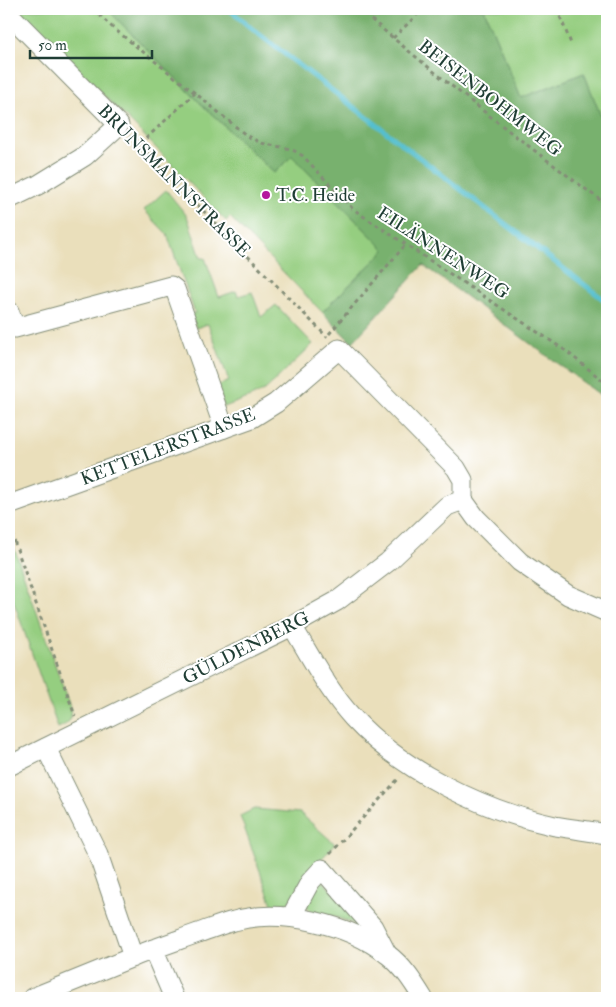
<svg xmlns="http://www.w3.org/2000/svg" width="616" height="1007" viewBox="0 0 616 1007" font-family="'IM FELL Double Pica',serif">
<rect width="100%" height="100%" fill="#fff"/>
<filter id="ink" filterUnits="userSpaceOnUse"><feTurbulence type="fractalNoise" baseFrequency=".02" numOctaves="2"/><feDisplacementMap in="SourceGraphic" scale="10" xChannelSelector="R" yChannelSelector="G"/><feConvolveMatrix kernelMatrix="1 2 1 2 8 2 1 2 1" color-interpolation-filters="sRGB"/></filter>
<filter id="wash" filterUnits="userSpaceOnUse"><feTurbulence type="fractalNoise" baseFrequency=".0096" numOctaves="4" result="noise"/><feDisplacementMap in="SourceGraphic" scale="20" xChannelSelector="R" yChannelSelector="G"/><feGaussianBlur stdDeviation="1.12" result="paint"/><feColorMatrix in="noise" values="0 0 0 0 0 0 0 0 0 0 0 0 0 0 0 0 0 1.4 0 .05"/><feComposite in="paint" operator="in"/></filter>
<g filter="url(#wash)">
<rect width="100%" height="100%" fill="#eadfbb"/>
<!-- green -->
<g fill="#95ce80" stroke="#5a865a">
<polygon points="15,9 107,9 197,100 274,173 292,156 385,250 322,312 230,217 226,221 134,125"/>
<polygon points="484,9 607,9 607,132 584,73 521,98"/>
<polygon points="166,190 187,216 201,258 205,258 219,297 236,291 238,296 252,292 261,317 276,305 313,344 264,391 248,398 224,407 217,386 229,381 208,324 196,328 191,314 195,313 167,234 144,210"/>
<path d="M9,533L71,710C73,721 67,724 58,728L9,588Z"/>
<polygon points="254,809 300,813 335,844 305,877 289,902 283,907 273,907 240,816"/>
<polygon points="323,881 362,925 360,926 333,916 311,911 305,904 315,883"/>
</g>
<!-- forest -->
<polygon fill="#78b16e" stroke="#4c7751" points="107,9 484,9 521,98 584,73 607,132 607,400 423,265 352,343 322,312 385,250 292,156 274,173 197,100"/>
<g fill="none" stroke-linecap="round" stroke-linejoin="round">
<!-- stream -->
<polyline stroke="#54bfcf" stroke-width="5" points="229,9 251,28 607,302"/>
</g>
</g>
<g filter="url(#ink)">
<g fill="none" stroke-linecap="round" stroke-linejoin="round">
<!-- minor casing -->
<g stroke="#848e78" stroke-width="21">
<g id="minor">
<polyline points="9,14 119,125 85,156 38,185 9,199"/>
<polyline points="9,311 15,328 171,286 175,289 224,428"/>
<polyline points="9,505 252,418 276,403 339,349 456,468 463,480 463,500 476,518 520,562 568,595 607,612"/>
<path d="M292,626C311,657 328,691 353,718C402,771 484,811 555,826C572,829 590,831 607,834"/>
<path d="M46,748L98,854L133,957C155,948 176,941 198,933C210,929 222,924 234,921C281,908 349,924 387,954C403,966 413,982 423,998"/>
<polyline points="9,766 292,626 337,601 388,562 447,506 463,500"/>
<polyline points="291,917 310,882 322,869 373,927 387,954"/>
<polyline points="153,949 174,998"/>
<polyline points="32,998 133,957"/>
</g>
</g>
<!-- path -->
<g stroke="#848e78" stroke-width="3" stroke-dasharray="4 4" stroke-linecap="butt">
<polyline points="93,9 113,28 195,93 247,136 261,143 291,149 303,156 352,208 363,216 566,351 607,384"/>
<path d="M359,9C439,78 522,142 607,205"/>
<polyline points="557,9 572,46"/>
<polyline points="393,38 423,9"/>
<polyline points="130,136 327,337"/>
<polyline points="140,144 195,93"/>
<polyline points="329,334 406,244"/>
<polyline points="9,526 75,716"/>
<polyline points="330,854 400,777"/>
</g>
<!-- minor -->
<use href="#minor" stroke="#fff" stroke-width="19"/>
</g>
</g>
<!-- markers -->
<circle fill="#b5179e" stroke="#fff" stroke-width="2" cx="266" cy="195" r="5"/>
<g text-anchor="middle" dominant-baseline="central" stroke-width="4" stroke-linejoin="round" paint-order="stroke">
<!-- street labels -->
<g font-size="18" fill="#1f3d34" stroke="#fff">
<text transform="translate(490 98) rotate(38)">BEISENBOHMWEG</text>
<text transform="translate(174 181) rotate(45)">BRUNSMANNSTRASSE</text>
<text transform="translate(443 253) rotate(33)">EILÄNNENWEG</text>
<text transform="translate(168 447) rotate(-21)">KETTELERSTRASSE</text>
<text transform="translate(246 648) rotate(-27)">GÜLDENBERG</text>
</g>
<!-- poi labels -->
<g font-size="18" fill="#1f3d34" stroke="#fff" text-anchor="start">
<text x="276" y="195">T.C. Heide</text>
</g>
</g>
<!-- margin -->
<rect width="616" height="1007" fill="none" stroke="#fff" stroke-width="30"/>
<!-- scale -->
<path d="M30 50v8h122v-8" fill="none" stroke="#1f3d34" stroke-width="2.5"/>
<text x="38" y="50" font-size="15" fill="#1f3d34" stroke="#ffffff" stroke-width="4" paint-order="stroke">50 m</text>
</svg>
